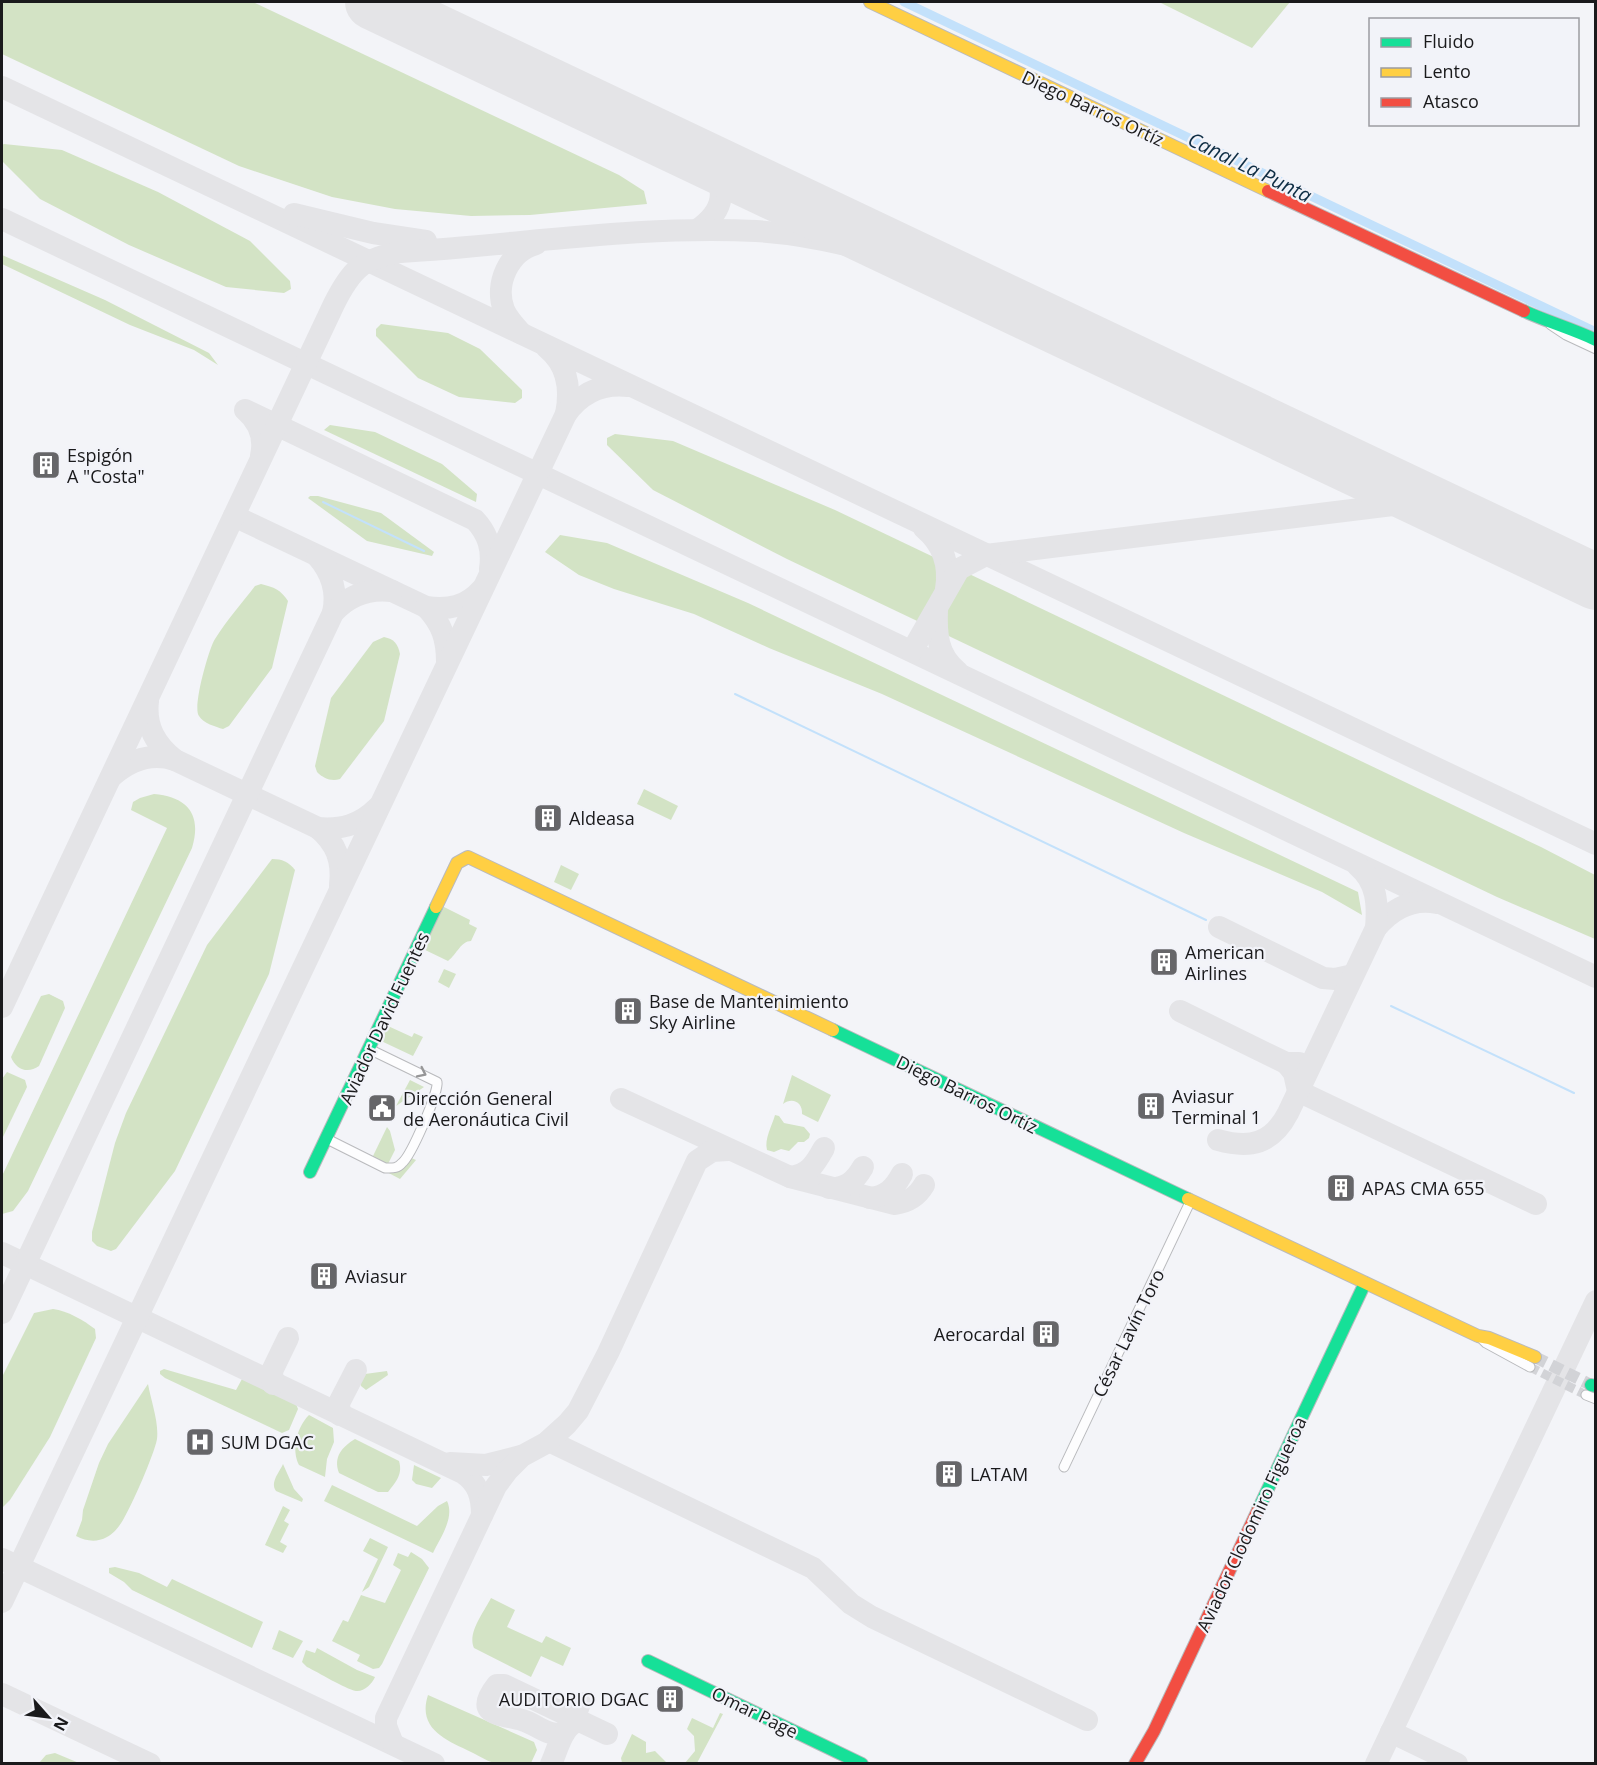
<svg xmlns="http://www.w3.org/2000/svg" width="1597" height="1765" viewBox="0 0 1597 1765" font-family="'Open Sans',sans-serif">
<rect width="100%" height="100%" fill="#f3f4f8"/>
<!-- green -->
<g fill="#d3e3c5">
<polygon points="2,2 253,2 619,175 644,191 647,204 530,215 471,216 395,209 332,197 239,166 2,54"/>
<polygon points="1159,2 1290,2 1252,48"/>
<polygon points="4,144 62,150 158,192 250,241 290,281 291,289 284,293 226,287 129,245 40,199 2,161 2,145"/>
<polygon points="2,255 105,300 209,353 218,365 194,350 130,325 2,264"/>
<polygon points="381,324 448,333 480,349 522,390 522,398 515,403 459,397 418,378 376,336 376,329"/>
<polygon points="330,425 375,432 442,464 477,494 476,502 324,430"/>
<polygon points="615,434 673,441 835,510 1541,847 1595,875 1595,939 1497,897 787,559 653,490 607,445 607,438"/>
<polygon points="310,496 318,496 381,513 434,552 432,556 367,541 308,498"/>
<polygon points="560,535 607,543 748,603 1358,892 1362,915 1322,892 1184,833 882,694 769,648 694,614 614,589 579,575 545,552"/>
<path d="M261,584C274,587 281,590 288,601L272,668L229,726L223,729C216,727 203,723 199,716C192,708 209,648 215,639C227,620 242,603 255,586Z"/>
<path d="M384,637C394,639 398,644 400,654L384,721L340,779C331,782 323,778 317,772L315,766L331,698L373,642Z"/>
<polygon points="644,789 678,806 671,820 637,804"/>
<path d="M154,794C188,797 202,815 192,848L28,1191L13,1211L2,1214V1176L167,828L131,810L133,802L140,798Z"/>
<path d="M272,859C282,859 289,862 295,870L269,974L175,1171L116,1249L111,1251L97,1246L92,1241V1232L115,1143L126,1113L207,945Z"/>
<polygon points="561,865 579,874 571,890 554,882"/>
<path d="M442,906L470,920L469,924L477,928L471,941C461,941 457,954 448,961L421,948Z"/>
<polygon points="444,969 456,974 449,988 438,982"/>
<path d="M49,994L63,1001L65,1008L39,1066C28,1074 16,1070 11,1057L41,996Z"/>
<polygon points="390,1017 388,1026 412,1037 414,1033 423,1037 413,1056 379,1040"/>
<polygon points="7,1072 25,1080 27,1087 2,1139 2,1079"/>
<path d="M792,1075L831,1095L818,1122L802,1114C803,1102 792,1097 783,1104Z"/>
<polygon points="410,1080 424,1087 396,1106"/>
<path d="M775,1115L779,1116L784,1123L804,1127L810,1134L809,1138L804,1142H798L789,1151L781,1149L774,1152L767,1150C764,1139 772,1126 775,1115Z"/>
<polygon points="387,1127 390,1131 395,1150 388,1164 373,1156"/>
<polygon points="409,1157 416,1160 400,1179 383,1170"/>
<path d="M53,1309C68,1311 83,1320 95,1329L96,1338L50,1437L10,1500L2,1508V1377L34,1313Z"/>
<polygon points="164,1369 236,1390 242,1379 296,1404 298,1409 289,1430 282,1433 165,1378 160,1374 160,1371"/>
<polygon points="387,1371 388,1375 366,1390 361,1386 360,1381 365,1374"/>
<path d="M148,1384C151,1401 159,1422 157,1439C154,1455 132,1505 123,1520C119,1527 113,1534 107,1537C96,1543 86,1541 76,1536L82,1520L83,1510L99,1463L108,1444Z"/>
<path d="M309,1415L333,1428L334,1442L327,1459L325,1477L299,1465C291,1449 297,1427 309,1415Z"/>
<path d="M355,1439L399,1461C403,1474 396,1482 388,1492H378L339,1473C333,1457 342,1447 355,1439Z"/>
<path d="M283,1464L294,1489L303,1499L302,1502L276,1491C270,1482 279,1473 283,1464Z"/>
<polygon points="414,1465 441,1478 432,1488 416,1484 412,1480"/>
<path d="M332,1485L417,1526L438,1506L447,1501C455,1518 440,1538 433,1553L324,1501Z"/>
<polygon points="283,1506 290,1510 284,1521 289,1524 280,1542 287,1546 283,1553 265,1545"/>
<polygon points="370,1538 388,1547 369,1587 362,1592 378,1559 363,1551"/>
<polygon points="411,1552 422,1559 429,1568 382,1664 379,1668 373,1669 357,1661 360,1655 332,1641 343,1620 348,1622 361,1595 385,1603 401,1570 393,1565 398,1553 408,1557"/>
<polygon points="115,1567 139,1573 167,1587 172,1579 263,1622 252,1648 132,1590 124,1582 109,1573 109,1568"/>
<path d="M491,1598L515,1610L507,1627L542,1643L546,1636L571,1648L563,1666L541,1656L531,1677L474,1648C467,1633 484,1612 491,1598Z"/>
<polygon points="279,1630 303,1641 293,1658 272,1649"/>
<path d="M317,1648L357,1670L375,1677C372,1684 364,1692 356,1691C345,1689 318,1672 307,1667L302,1662L306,1650L315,1653Z"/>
<path d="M428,1695L534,1742L537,1750L531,1763C520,1764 508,1765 497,1764C489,1762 479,1756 471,1752C446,1740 417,1729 428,1695Z"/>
<polygon points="720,1713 723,1714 697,1763 676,1763 685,1763 695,1751 694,1736 687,1729 692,1718 713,1728"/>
<polygon points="632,1734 646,1742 646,1753 655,1751 667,1763 622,1763 621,1758"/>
<polygon points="55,1753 79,1763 39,1763 46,1755"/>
</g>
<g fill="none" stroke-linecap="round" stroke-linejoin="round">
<!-- stream -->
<g stroke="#c3e1fb" stroke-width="2">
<polyline points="323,502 424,551"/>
<polyline points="735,694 1206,920"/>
<polyline points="1391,1006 1574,1093"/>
</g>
<!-- canal -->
<polyline stroke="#c3e1fb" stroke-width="9" points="904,2 1596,332"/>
<!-- taxiway -->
<g stroke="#e4e4e7" stroke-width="22">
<polyline points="2,87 1596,844"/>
<polyline points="294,214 373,233 426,241"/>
<polyline points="2,219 1596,977"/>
<path d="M697,230C726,210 727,189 708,160"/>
<path d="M521,333C515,326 508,319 504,310C494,284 509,251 536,244"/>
<path d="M547,348C568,365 571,389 566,414"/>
<path d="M261,456C265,438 259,422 245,410L475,520C488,534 493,549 490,569"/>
<path d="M234,516L426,607C449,610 466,607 482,589"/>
<path d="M924,528C943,544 950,565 946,589"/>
<path d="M317,556C332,573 338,591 333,613"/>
<path d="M426,607C442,624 447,639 447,662"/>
<path d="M937,609C936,633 937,655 957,671"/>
<polyline points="912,651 959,569 986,555 1425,501"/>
<path d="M148,701C145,727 156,745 175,760L318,828C341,830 360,825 377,808"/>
<path d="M111,777C130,760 151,752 175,760"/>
<path d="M318,828C336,843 343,861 340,885"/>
<polyline points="1219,927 1323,978 1335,979 1353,975"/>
<path d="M1376,928C1392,909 1412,898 1437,903"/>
<path d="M2,1007L334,304C351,270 362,258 401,252C519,245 637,225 756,231C833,236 908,260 980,289"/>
<polyline points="1180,1011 1286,1063 1299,1063"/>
<polyline points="1286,1063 1294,1073 1298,1091 1536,1204"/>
<path d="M621,1099L790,1177L895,1204C908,1202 917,1197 924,1185"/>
<path d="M1218,1140C1250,1149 1272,1144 1288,1113L1376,928C1378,904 1377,882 1358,866"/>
<path d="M790,1177C809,1175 815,1164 824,1148"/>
<path d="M829,1188C846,1189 855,1181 863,1167"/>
<path d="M870,1198C886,1196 894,1189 902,1174"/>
<path d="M2,1253L463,1473C478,1483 482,1497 482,1515"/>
<path d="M2,1313L333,613C349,595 368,588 392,591"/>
<polyline points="273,1384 272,1371 288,1338"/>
<polyline points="340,1415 339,1403 356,1370"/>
<polyline points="549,1441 813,1568 851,1604 872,1617 1087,1720"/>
<polyline points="450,1463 486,1465 521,1456"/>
<polyline points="2,1559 434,1764"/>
<path d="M2,1602L566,414C581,393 601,383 628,386"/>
<polyline points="2,1694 150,1764"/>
<path d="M565,1732C549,1739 537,1724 522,1720C501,1714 472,1716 497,1685H504L607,1734"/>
<polyline points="1391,1732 1457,1764"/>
<polyline points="393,1744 386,1726 386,1718 496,1486 508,1470 522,1456 546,1443 567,1424 578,1411 608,1353 697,1161 712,1151 728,1150"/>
<path d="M551,1764C558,1749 563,1723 580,1721L576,1714L580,1703"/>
<polyline points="1376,1764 1596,1301"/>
</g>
<!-- runway -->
<polyline stroke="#e4e4e7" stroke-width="56" points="373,2 1596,582"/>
<!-- street-tunnel -->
<polyline stroke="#d2d3d7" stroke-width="9" stroke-dasharray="9 4.5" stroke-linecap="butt" points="1530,1367 1586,1395"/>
<!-- secondary-tunnel -->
<polyline stroke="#d2d3d7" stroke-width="12" stroke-dasharray="12 6" stroke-linecap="butt" points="1535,1357 1591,1385"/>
<!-- street casing -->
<g stroke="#b9babd" stroke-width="11">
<g id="street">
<polyline points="1551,325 1566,335 1596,349"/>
<path d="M327,1139L385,1168C392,1168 397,1169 402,1163C411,1156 439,1092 437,1082L369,1049"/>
<polyline points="1480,1337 1486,1343 1530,1367"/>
<polyline points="1586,1395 1596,1399"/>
<polyline points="1064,1467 1191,1200"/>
</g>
</g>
<!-- fast casing -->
<g stroke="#b9babd" stroke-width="14">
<g id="fast">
<path d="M1524,311C1548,322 1573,329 1596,340"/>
<polyline points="833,1030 1188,1199"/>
<polyline points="310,1172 436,907"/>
<polyline points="1591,1385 1596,1386"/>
<polyline points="1258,1510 1365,1283"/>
<polyline points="648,1661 862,1764"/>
</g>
</g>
<!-- slow casing -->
<g stroke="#b9babd" stroke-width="14">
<g id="slow">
<polyline points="870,2 1268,191"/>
<polyline points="436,907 457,863 468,857 833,1030"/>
<polyline points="1188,1199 1478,1336 1489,1338 1535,1357"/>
</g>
</g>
<!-- jam casing -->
<g stroke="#b9babd" stroke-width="14">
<g id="jam">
<polyline points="1268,191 1524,311"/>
<polyline points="1135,1764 1154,1731 1258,1510"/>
</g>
</g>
<!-- street -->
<use href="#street" stroke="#fdfdfe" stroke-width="9"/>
<!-- fast -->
<use href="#fast" stroke="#16e098" stroke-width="12"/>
<!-- slow -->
<use href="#slow" stroke="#ffcf43" stroke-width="12"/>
<!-- jam -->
<use href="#jam" stroke="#f24e42" stroke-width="12"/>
</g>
<!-- one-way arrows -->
<defs><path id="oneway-chevron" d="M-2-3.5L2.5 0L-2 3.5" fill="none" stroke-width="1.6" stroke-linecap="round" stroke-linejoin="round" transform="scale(1.5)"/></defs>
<use stroke="#979798" href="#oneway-chevron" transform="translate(422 1073) rotate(26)"/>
<!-- icons -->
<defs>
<g id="building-square" transform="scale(1.5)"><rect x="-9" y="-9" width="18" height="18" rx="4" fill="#666669" stroke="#f2f3f9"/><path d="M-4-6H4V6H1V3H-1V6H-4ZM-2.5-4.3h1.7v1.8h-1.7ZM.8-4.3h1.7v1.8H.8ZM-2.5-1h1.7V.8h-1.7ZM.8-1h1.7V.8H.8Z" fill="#fff"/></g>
<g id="civic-square" transform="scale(1.5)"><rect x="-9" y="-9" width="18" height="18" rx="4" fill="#666669" stroke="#f2f3f9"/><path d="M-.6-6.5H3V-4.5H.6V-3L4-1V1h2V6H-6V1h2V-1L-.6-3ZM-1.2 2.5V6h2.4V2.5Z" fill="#fff"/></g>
<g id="hospital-square" transform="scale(1.5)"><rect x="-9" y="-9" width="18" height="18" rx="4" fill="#666669" stroke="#f2f3f9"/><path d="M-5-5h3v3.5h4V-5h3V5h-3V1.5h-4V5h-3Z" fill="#fff"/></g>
</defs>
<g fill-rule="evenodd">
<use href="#building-square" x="46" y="465"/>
<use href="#building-square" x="548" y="818"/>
<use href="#building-square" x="1164" y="962"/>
<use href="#building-square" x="628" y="1011"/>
<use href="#building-square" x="1151" y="1106"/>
<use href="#civic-square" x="382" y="1108"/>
<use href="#building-square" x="1341" y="1188"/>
<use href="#building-square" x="324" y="1276"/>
<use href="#building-square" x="1046" y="1334"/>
<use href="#hospital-square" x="200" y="1442"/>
<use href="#building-square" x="949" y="1474"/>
<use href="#building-square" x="670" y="1699"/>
</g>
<g text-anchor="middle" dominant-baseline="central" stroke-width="4.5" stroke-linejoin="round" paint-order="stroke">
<!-- street labels -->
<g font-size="18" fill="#1a1a1c" stroke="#f2f3f9">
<text transform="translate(1093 108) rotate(25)">Diego Barros Ortíz</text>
<text transform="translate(384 1018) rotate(-65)">Aviador David Fuentes</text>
<text transform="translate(967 1094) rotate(26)">Diego Barros Ortíz</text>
<text transform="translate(1128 1333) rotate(-64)">César Lavín Toro</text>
<text transform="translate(1251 1524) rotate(-65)">Aviador Clodomiro Figueroa</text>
<text transform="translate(755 1712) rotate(26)">Omar Page</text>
</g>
<!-- poi labels -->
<g font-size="18" fill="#1a1a1c" stroke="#f2f3f9" text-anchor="start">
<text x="67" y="455">Espigón<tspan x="67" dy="21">A "Costa"</tspan></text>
<text x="569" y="818">Aldeasa</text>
<text x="1185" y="952">American<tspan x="1185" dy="21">Airlines</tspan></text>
<text x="649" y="1001">Base de Mantenimiento<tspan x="649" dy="21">Sky Airline</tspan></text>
<text x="1172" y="1096">Aviasur<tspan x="1172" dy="21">Terminal 1</tspan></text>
<text x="403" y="1098">Dirección General<tspan x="403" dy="21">de Aeronáutica Civil</tspan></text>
<text x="1362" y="1188">APAS CMA 655</text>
<text x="345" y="1276">Aviasur</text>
<text x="1025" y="1334" text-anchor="end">Aerocardal</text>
<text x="221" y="1442">SUM DGAC</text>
<text x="970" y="1474">LATAM</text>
<text x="649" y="1699" text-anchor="end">AUDITORIO DGAC</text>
</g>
<!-- water labels -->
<g font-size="20" font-style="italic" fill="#0f2e45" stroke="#f2f3f9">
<text transform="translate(1250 167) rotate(26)">Canal La Punta</text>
</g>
</g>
<!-- border -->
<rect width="1597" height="1765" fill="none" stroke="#1a1a1c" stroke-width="6"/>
<!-- legend -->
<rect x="1369" y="18" width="210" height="108" fill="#f2f3f9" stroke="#9c9ca1" stroke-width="1.5"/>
<rect x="1381" y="38" width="30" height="9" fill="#16e098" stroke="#9c9ca1" stroke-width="1.5"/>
<text x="1423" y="48" font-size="18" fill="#1a1a1c">Fluido</text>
<rect x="1381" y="68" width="30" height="9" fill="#ffcf43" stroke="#9c9ca1" stroke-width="1.5"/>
<text x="1423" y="78" font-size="18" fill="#1a1a1c">Lento</text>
<rect x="1381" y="98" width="30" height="9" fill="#f24e42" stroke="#9c9ca1" stroke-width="1.5"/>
<text x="1423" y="108" font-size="18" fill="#1a1a1c">Atasco</text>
<!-- north arrow -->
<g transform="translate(48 1717) rotate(118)" stroke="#f2f3f9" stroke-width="4.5" paint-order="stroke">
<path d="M0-4.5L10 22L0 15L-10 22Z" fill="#1a1a1c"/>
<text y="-9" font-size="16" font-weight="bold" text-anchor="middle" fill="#1a1a1c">N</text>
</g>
</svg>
